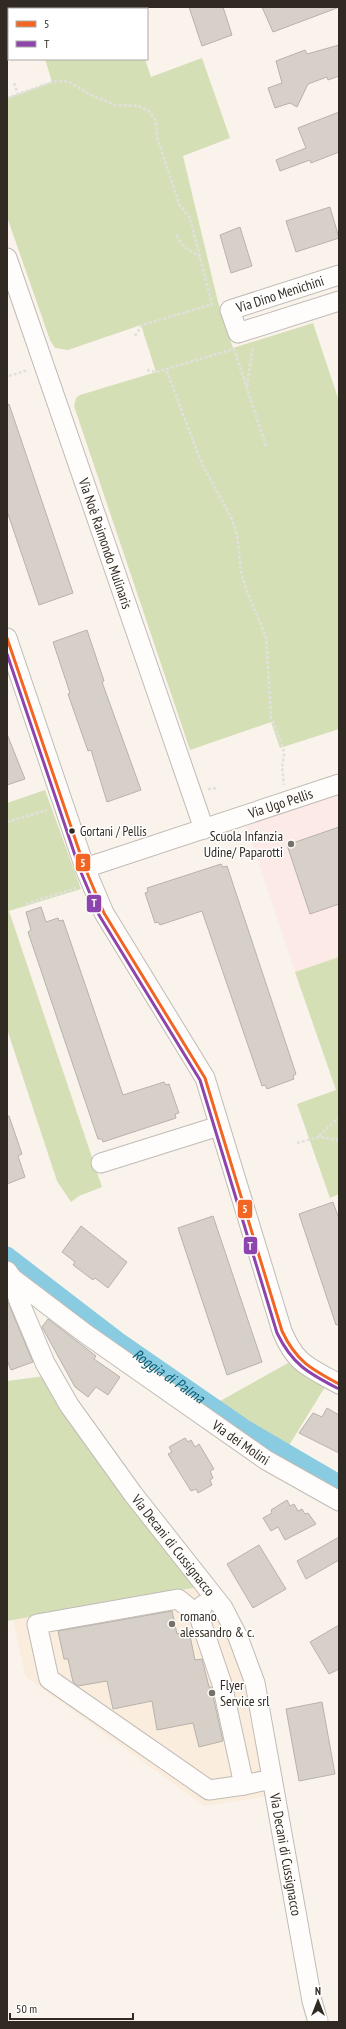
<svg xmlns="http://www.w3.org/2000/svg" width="346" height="2029" viewBox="0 0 346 2029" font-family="'PT Sans Narrow',sans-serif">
<rect width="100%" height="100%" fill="#f9f3ec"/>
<!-- built -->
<polygon fill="#fbedde" points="204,1586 218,1612 244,1674 268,1796 204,1806 25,1676 13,1620"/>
<!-- education -->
<polygon fill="#fceae6" points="339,795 339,957 295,972 246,826"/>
<!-- green -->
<g fill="#d5dfb6">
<polygon points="202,58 230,138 183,156 218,302 233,348 313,323 339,401 339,729 280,748 271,722 190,750 74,406 76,398 80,395 156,372 141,325 68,350 55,348 50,340 7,217 7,98 52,82 45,59 145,59 151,77"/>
<polygon points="45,790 81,889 9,911 102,1187 79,1196 71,1202 57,1181 7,1029 7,803"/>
<polygon points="339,957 339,1194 330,1198 297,1104 336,1090 295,972"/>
<polygon points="288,1363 307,1378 325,1387 288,1447 258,1429 220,1401"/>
<polygon points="45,1376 204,1586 7,1621 7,1381"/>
</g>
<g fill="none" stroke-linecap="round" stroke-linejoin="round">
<!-- canal -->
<path stroke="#89cce2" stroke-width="17" id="s1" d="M7,1255L119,1341L245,1428L339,1483"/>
</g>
<!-- building -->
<g fill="#d6d0c9" stroke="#b8b2ab">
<polygon points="189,7 223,7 232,35 202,46"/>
<polygon points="262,7 337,7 337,8 273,32"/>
<polygon points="339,45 339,76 328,80 327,77 308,84 297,107 290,103 275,108 268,88 282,83 276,61 305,50 307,54"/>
<polygon points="339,112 339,152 311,163 310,160 280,171 276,160 306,148 298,128"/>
<polygon points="330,207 339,238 296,252 286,221"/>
<polygon points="240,227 252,266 231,273 220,235"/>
<polygon points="9,404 73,593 39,605 7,511 7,405"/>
<polygon points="87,630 104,681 102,682 141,790 107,802 91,750 88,751 68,694 70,693 53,642"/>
<polygon points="7,734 25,779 7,785"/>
<polygon points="339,827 339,904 310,914 287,845"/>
<polygon points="221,864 223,867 227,866 296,1074 293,1076 294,1079 267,1089 265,1085 262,1086 202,911 160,925 158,922 155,923 145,893 148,892 147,888"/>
<polygon points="41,907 46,922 58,918 59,921 63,920 123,1095 164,1082 166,1085 169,1084 179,1113 175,1114 176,1118 103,1142 102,1139 98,1139 28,932 31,930 26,912"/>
<polygon points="7,1116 9,1116 22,1154 18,1156 25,1177 7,1184"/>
<polygon points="333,1202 339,1219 339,1324 336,1325 299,1214"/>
<polygon points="213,1216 262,1362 227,1375 178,1228"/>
<polygon points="81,1226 127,1262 108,1288 95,1278 93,1280 73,1265 75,1262 62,1252"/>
<polygon points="7,1300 33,1362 11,1370 7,1360"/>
<polygon points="48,1319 96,1356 94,1359 120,1377 108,1395 96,1387 88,1397 75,1387 42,1327"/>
<polygon points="327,1408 339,1415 339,1453 299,1433 313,1413 322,1417"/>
<polygon points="185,1438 188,1442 191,1440 195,1447 199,1444 214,1469 210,1471 213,1478 210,1480 212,1485 198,1493 196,1489 191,1491 168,1454 172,1452 169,1447"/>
<polygon points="287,1500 290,1506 294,1504 298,1511 302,1509 305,1514 308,1513 316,1524 285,1540 278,1527 271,1531 263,1518 272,1513 271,1510"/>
<polygon points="339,1537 339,1560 306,1579 297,1561"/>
<polygon points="259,1545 286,1589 253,1608 227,1564"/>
<polygon points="172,1611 177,1634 189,1631 195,1660 202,1659 209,1687 211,1687 223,1741 199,1747 193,1723 157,1730 152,1701 113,1709 107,1681 78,1686 73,1682 68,1659 64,1659 58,1631"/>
<polygon points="339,1625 339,1669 329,1674 310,1642"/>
<polygon points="322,1702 335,1774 299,1781 286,1709"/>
</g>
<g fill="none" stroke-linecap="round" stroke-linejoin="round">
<!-- minor casing -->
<g stroke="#c1bbb5" stroke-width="21">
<g id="minor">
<path id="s2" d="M7,258L204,829"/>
<polyline points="339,275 230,310 238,333 339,301"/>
<path d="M7,638L85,868L104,913L205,1078L282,1331C296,1365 309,1367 339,1384"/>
<path id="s3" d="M85,868L339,784"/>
<polyline points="101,1163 219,1126"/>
<path id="s4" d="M7,1271L12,1278L19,1301L45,1363L69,1405L133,1494L223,1608L238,1637L255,1683L312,2001L318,2022"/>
<path id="s5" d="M12,1278L86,1334L266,1460L339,1501"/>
<polyline points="203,1605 199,1616 222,1684 244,1785 272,1779"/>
<polyline points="199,1616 178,1599 37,1624 49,1679 209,1790 244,1785"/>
</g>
</g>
<!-- path -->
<g stroke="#e2e0de" stroke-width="2.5" stroke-dasharray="3 2" stroke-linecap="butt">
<polyline points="14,83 18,94"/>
<polyline points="7,98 52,82 61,81 69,82 91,95 115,105 138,106 149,111 155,119 158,140 179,204 190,218 212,304"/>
<path d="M177,235C181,247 190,251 201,257"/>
<polyline points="135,336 142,325 213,304"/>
<polyline points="147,370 157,372 166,369"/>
<polyline points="9,376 28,370"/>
<polyline points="247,386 253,347"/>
<polyline points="266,446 234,349 166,369 202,464 231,517 237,535 241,572 248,594 266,637 271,717 283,747 284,756 282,767 284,785"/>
<polyline points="208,789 217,788"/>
<polyline points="7,822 47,810"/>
<polyline points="26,904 76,888"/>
<polyline points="319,1136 339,1117"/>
<polyline points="297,1143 319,1137 339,1140"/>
</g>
<!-- minor -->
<use href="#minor" stroke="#fefdfc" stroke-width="19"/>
<!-- bus-1 casing -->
<g stroke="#fff" stroke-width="6">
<path id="bus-1" d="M7,638L85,868L104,913L205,1078L282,1331C296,1361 311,1369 339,1384"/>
</g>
<!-- bus-2 casing -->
<g stroke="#fff" stroke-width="6">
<path id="bus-2" d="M7,654L80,870L99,915L200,1080L277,1333C292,1364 308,1373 337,1388"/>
</g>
<!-- bus-1 -->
<use href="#bus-1" stroke="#f26522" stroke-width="3"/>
<!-- bus-2 -->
<use href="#bus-2" stroke="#8e44ad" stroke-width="3"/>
</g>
<!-- markers -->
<circle fill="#312a22" stroke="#fff" stroke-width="1.5" cx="72" cy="831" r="3.5"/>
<g fill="#777069" stroke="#fff" stroke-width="1.5">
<circle cx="291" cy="844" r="4"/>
<circle cx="172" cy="1624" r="4"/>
<circle cx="212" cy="1693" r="4"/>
</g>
<g text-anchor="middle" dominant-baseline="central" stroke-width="3" stroke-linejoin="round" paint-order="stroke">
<!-- bus labels -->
<g font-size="13" fill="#312a22" stroke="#fff" text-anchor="start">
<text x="80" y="831">Gortani / Pellis</text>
</g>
<!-- street labels -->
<g font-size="14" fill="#312a22" stroke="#fff">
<text transform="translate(280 294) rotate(-18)">Via Dino Menichini</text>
<text stroke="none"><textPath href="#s2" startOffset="302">Via Noè Raimondo Mulinaris</textPath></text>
<text stroke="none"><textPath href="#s3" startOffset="206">Via Ugo Pellis</textPath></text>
<text stroke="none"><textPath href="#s5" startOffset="282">Via dei Molini</textPath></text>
<text stroke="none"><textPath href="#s4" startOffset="323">Via Decani di Cussignacco</textPath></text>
<text stroke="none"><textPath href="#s4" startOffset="659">Via Decani di Cussignacco</textPath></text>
</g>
<!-- poi labels -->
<g font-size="14" fill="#312a22" stroke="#fff" text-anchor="start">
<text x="283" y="836" text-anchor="end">Scuola Infanzia<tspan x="283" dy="16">Udine/ Paparotti</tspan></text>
<text x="180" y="1616">romano<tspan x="180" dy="16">alessandro &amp; c.</tspan></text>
<text x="220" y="1685">Flyer<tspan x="220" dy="16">Service srl</tspan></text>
</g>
<!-- water labels -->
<g font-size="15" font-style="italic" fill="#075c73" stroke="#fff">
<text stroke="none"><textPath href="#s1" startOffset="202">Roggia di Palma</textPath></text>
</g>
</g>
<g stroke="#fff" stroke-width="1.5">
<rect x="75" y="853" width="16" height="19" rx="4" fill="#f26522"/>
<rect x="86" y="894" width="16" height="19" rx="4" fill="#8e44ad"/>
<rect x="237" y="1199" width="16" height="20" rx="4" fill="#f26522"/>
<rect x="243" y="1236" width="15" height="19" rx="4" fill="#8e44ad"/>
</g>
<g font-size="11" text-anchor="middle" font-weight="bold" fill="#fff">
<text x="83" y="867">5</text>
<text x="94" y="907">T</text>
<text x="245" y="1213">5</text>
<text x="250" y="1250">T</text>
</g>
<!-- border -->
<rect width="346" height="2029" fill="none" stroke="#312a22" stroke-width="16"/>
<!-- legend -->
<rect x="8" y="8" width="140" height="52" fill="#ffffff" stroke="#adaaa7"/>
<rect x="16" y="21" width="20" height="6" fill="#f26522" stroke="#adaaa7"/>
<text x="44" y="28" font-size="12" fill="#312a22">5</text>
<rect x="16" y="41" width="20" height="6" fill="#8e44ad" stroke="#adaaa7"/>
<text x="44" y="48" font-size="12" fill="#312a22">T</text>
<!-- north arrow -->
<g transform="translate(318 2001)" stroke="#ffffff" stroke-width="3" paint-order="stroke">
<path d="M0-3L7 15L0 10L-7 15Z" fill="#312a22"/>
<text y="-6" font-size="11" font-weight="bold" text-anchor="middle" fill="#312a22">N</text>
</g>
<!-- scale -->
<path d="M10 2013v6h123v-6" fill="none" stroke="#312a22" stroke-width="2"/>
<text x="16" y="2013" font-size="12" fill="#312a22" stroke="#ffffff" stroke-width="3" paint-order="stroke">50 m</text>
</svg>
